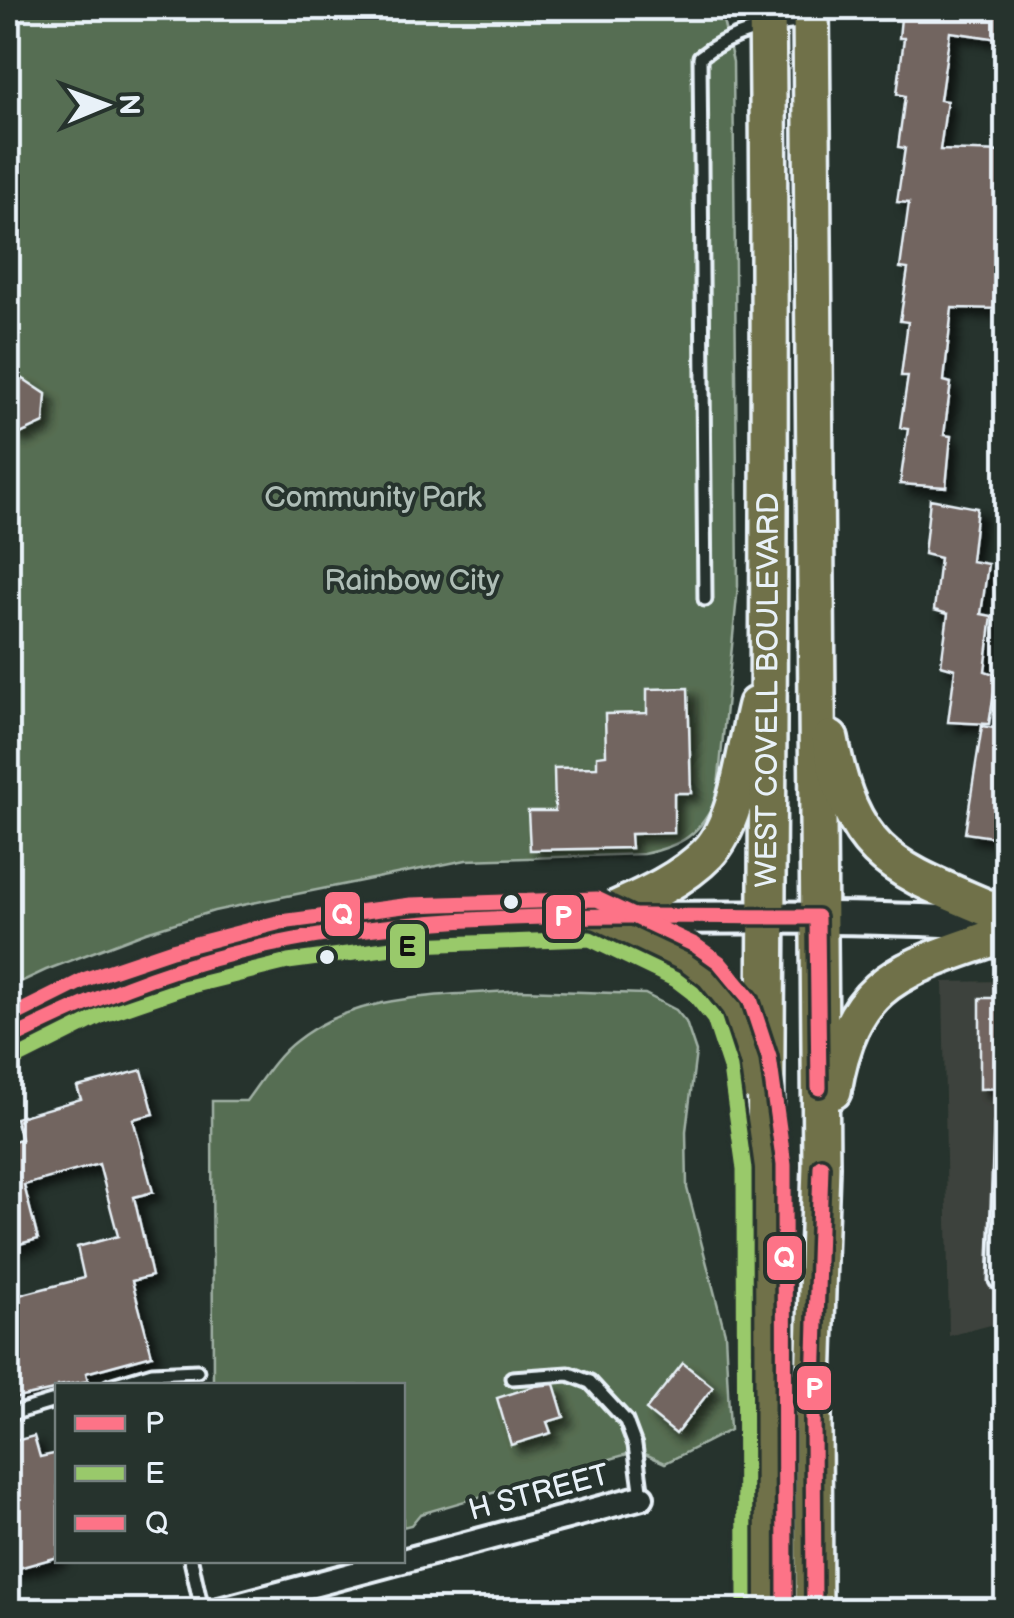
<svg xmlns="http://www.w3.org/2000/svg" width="1014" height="1618" viewBox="0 0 1014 1618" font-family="'Balsamiq Sans',sans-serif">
<defs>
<filter id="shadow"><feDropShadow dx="8" dy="8" stdDeviation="5" flood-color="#0009"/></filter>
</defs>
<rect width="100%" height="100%" fill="#26332d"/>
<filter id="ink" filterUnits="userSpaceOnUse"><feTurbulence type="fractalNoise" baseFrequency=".01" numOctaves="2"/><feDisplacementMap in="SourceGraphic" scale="20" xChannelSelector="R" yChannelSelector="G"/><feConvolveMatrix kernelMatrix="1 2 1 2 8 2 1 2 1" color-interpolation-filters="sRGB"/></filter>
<g filter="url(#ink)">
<!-- built -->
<polygon fill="#3d423c" points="1006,981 1006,1321 949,1336 943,982"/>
<!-- green -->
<g fill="#576e52" stroke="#a0b0a5" stroke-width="2.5">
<path d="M8,8H720L733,62L738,586L717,797C701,834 682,846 643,854L466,860L267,900L214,911L146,932L46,970L8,988Z"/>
<path d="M520,990L645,994L676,1010L686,1022L696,1052L686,1131L687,1188L725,1333L730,1430L665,1463L643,1453H631L420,1514L411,1525L403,1527L402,1386L213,1385L212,1101H246C261,1081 276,1056 296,1041C359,991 444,997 520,990Z"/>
</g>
<!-- building -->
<g fill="#726560" stroke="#e8f1f8" stroke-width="2.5" filter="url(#shadow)">
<polygon points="902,8 1006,8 1006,40 950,32 940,100 947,101 940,150 1006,152 1006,309 952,308 944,381 951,383 944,435 951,436 946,487 900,484 908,429 900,428 908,376 901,376 908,322 900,321 908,269 900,268 909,203 897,202 905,148 898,147 905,96 897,94 904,38 899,38"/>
<polygon points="22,378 46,394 44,423 18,435 8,428 8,385"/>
<polygon points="930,499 977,508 971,561 988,564 981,614 992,616 985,671 997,675 989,724 948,722 955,669 941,665 948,614 934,610 940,558 924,554"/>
<polygon points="688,688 691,793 674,793 674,833 630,834 631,848 530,850 528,811 555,811 554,768 597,767 597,756 606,755 605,714 647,713 647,689"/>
<polygon points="982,726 1006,730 1006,839 965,833"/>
<polygon points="980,998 1006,998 1006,1088 980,1089"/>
<polygon points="142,1070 154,1114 133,1119 153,1192 134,1197 152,1276 132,1281 152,1355 86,1373 88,1381 58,1386 58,1389 8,1400 8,1298 84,1278 77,1247 118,1236 99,1164 24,1185 38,1239 8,1247 8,1142 21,1139 15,1118 81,1099 77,1087"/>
<polygon points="683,1363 713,1387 676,1434 646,1410"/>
<polygon points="554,1384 564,1417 547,1422 551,1433 511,1445 497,1398 535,1386"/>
<polygon points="34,1436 40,1457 58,1453 58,1557 8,1571 8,1443"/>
</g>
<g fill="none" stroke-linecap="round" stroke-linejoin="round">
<!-- lane casing -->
<g stroke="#e8f1f8" stroke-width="19">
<g id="lane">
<path d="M705,599L700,57C731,32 766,26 805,21"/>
<polyline points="996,1281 1002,1123 1006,1123"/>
<polyline points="512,1378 569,1374 590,1382 626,1421 635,1445 642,1497"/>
<polyline points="109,1386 152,1373 197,1371"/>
<polyline points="8,1415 58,1400"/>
<polyline points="191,1560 202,1610"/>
</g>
</g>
<!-- street casing -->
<g stroke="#e8f1f8" stroke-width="30">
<polyline id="street" points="219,1610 642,1497"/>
</g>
<!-- secondary casing -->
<g stroke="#e8f1f8" stroke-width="38">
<path id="secondary" d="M8,1040C207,927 426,920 649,918C769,917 887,917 1006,924"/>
</g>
<!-- primary casing -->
<g stroke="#e8f1f8" stroke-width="42">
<g id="primary">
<polyline points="811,8 821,1166 813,1416 814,1610"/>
<path d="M830,739C854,865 899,869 1006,916"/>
<path d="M594,919C633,901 678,884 708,853C739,821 745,747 756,705"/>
<path d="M594,919C681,958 739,975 752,1082"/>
<path d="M833,1091C853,972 907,970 1006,933"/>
<path id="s1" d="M765,1610C762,1076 774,542 767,8"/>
</g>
</g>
<!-- lane -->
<use href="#lane" stroke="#26332d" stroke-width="11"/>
<!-- street -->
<use href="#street" stroke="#26332d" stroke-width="22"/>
<!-- secondary -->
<use href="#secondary" stroke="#26332d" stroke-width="30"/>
<!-- primary -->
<use href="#primary" stroke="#6f714a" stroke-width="35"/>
<!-- bus-1 casing -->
<g stroke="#26332d" stroke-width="22">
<g id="bus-1">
<path d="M8,1040C70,1010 131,982 198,963C396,905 612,917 817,917L819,1088"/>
<polyline points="814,1610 813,1416 821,1166"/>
</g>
</g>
<!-- bus-2 casing -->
<g stroke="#26332d" stroke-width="22">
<polyline id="bus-2" points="17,1058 101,1016 183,988 288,962 414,945 590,939 676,980 693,993 714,1019 730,1068 744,1169 745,1610"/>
</g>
<!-- bus-3 casing -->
<g stroke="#26332d" stroke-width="22">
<polyline id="bus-3" points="8,1018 86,979 172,950 281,922 411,905 597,899 695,945 719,962 750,999 769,1057 784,1165 785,1610"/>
</g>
<!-- bus-1 -->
<use href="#bus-1" stroke="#fd7387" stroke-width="15"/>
<!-- bus-2 -->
<use href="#bus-2" stroke="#99c96b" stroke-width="15"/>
<!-- bus-3 -->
<use href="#bus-3" stroke="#fd7387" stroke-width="15"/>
</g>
</g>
<!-- markers -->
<g fill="#e8f1f8" stroke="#26332d" stroke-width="4">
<circle cx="511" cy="902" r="9"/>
<circle cx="327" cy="957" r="9"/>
</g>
<g text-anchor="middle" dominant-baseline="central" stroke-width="8" stroke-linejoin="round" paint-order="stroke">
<!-- park labels -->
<g font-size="30" fill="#aebdb6" stroke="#26332d">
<text x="373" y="498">Community Park</text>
<text x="412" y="581">Rainbow City</text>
</g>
<!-- street labels -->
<g font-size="30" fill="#e8f1f8" stroke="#26332d">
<text stroke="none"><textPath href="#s1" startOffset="920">WEST COVELL BOULEVARD</textPath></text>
<text transform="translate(539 1493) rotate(-15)">H STREET</text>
</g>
</g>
<g stroke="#26332d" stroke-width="4">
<rect x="323" y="890" width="39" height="48" rx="10" fill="#fd7387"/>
<rect x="544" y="893" width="39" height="48" rx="10" fill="#fd7387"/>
<rect x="388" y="922" width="39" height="48" rx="10" fill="#99c96b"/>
<rect x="765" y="1234" width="39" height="48" rx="10" fill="#fd7387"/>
<rect x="795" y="1364" width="38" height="48" rx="10" fill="#fd7387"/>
</g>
<g font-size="28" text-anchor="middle" font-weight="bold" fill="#fff">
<text x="342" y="924">Q</text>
<text x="563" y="926">P</text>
<text x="784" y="1267">Q</text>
<text x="814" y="1398">P</text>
</g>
<g font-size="28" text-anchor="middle" font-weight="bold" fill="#111">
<text x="407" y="956">E</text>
</g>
<!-- margin -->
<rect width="1014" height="1618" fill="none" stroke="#26332d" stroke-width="40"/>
<rect x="20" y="20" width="974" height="1578" fill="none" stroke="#e8f1f8" stroke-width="4" filter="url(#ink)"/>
<!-- legend -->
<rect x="55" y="1383" width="350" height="180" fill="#26332d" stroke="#747f7e" stroke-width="2.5"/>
<rect x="75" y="1416" width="50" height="15" fill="#fd7387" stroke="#747f7e" stroke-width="2.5"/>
<text x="145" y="1433" font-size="30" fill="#e8f1f8">P</text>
<rect x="75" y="1466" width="50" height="15" fill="#99c96b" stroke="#747f7e" stroke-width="2.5"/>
<text x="145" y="1483" font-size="30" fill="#e8f1f8">E</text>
<rect x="75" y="1516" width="50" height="15" fill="#fd7387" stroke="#747f7e" stroke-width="2.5"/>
<text x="145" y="1533" font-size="30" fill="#e8f1f8">Q</text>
<!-- north arrow -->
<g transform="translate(105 105) rotate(89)" stroke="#26332d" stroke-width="8" paint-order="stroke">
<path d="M0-8L18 38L0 25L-18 38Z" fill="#e8f1f8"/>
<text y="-15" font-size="28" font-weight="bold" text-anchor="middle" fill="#e8f1f8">N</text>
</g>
</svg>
